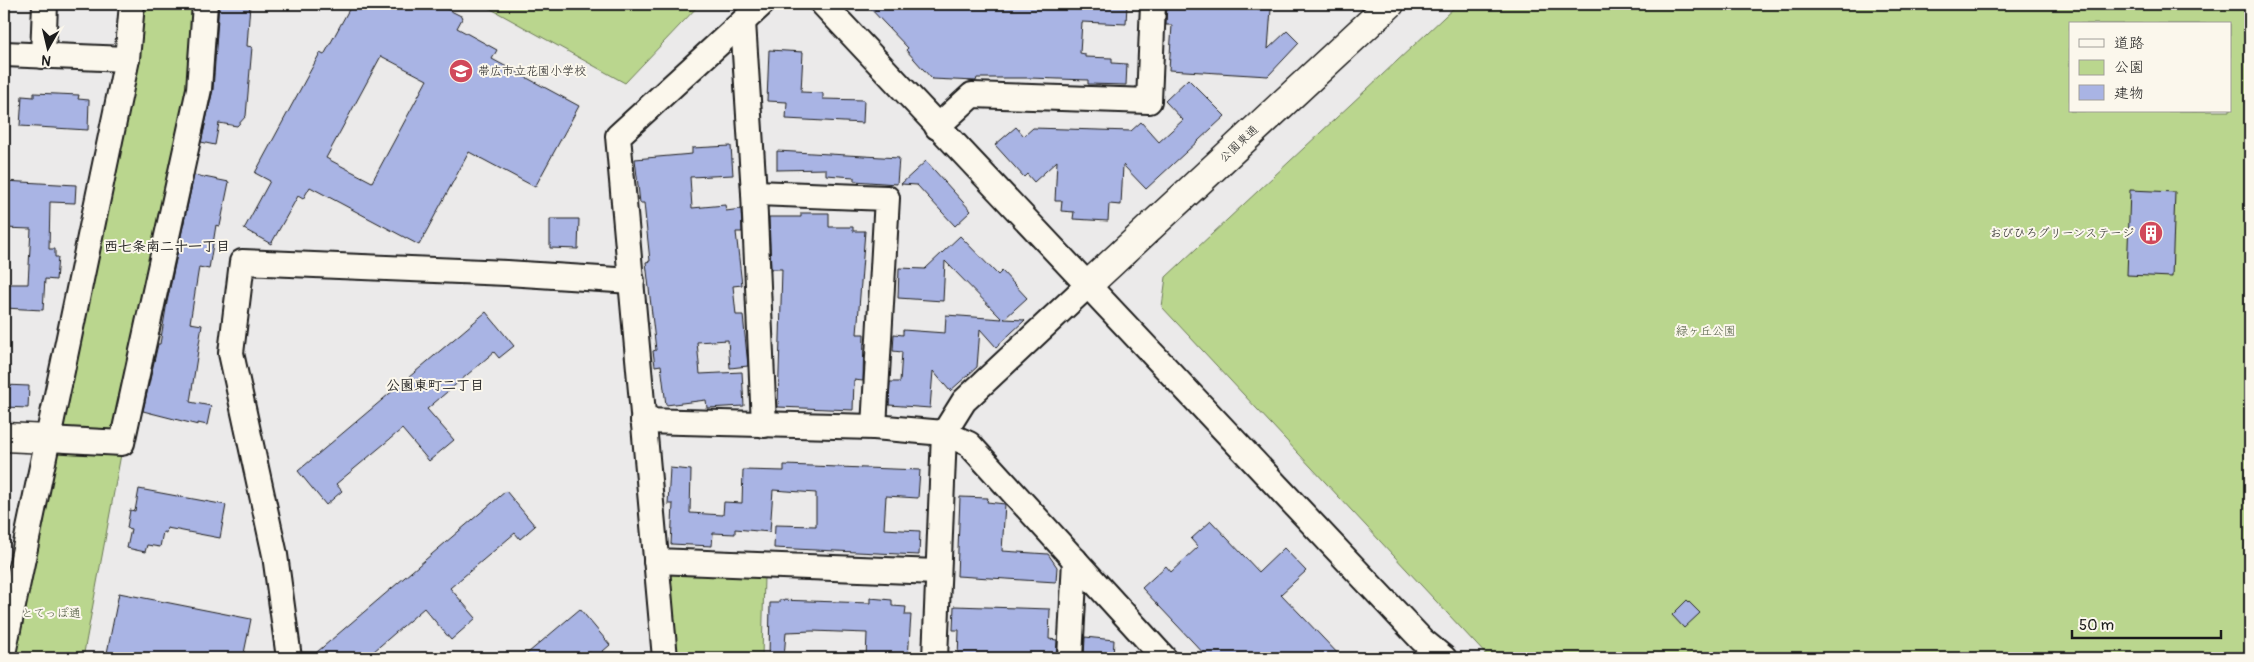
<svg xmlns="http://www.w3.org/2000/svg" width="2254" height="662" viewBox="0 0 2254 662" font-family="Pangolin,'Klee One',sans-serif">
<rect width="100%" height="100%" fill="#ebeaea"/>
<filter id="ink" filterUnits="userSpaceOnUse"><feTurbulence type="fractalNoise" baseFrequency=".02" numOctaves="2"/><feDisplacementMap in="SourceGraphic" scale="10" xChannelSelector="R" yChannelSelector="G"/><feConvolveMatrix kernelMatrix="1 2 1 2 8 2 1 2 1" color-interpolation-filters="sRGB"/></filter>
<g filter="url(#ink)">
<!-- green -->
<g fill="#bad68e" stroke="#6b7955" fill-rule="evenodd">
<polygon points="132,4 205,4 83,658 4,658"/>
<polygon points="482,4 700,4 625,83"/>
<path d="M1458,4H2250V658H1489L1162,307L1166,277ZM2070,24H2230V111H2070Z"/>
<polygon points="666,573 764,576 762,658 675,658"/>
</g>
<!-- building -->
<g fill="#a9b4e4" stroke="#1c1c1c" fill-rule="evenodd">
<polygon points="219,4 250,4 247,46 252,47 246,116 237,126 219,123 215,145 201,142 213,90"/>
<path d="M352,4H437L463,17L457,28L497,50L492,59L579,106L535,187L469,152L419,245L310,187L303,199L298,196L271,244L244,229L270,181L255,173L320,53L324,55ZM381,56L427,80L372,182L326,158Z"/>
<polygon points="866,4 1127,4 1126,24 1082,22 1080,53 1085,54 1085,57 1112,58 1112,63 1127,64 1126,85 1088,84 1088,80 1030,78 977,78 976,81 932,79 906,50 908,48"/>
<polygon points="1167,4 1258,4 1258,9 1271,9 1268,49 1287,31 1299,43 1268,76 1169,70 1172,25 1166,25"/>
<polygon points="769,50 803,52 801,92 823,93 823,99 864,100 863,123 786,119 787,102 767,101"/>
<polygon points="1188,79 1225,116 1146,189 1123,165 1121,205 1109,204 1108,221 1073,219 1074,212 1061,211 1062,201 1055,201 1057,161 1034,182 1027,174 1024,177 995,145 1016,127 1024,136 1033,128 1131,131 1141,122 1159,142 1183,120 1165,101"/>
<polygon points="34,93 79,95 78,99 89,100 88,130 20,126 22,96 34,97"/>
<polygon points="731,146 733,175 690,177 692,208 725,205 726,211 741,209 742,232 736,232 742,285 733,286 736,315 743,315 748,366 730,368 728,340 697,342 700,374 742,372 744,406 707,408 706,400 666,405 661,365 655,366 653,351 656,350 646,262 650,261 644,203 640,203 635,159 692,154 692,148"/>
<polygon points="777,151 899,158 897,184 854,181 854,177 826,175 826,169 777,170"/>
<polygon points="926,161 971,211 955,226 917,185 901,184"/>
<polygon points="194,175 229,182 220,226 216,225 209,269 199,267 190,323 202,325 190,402 211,406 207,425 198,423 198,425 143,411 158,344 160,344 167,302"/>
<polygon points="4,181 76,185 75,203 50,202 49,249 55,249 55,257 58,257 56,280 45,279 43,310 4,308 4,284 28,284 31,229 4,228"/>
<polygon points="2130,190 2175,192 2172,277 2127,275"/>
<polygon points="801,213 829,213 829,227 853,227 853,231 865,231 857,334 864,334 863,381 854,380 853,410 778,407 782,269 771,269 769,217 801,217"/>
<polygon points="550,219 579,219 578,249 550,248"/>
<polygon points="960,236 998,275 1002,271 1027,298 1004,319 1025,320 996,347 980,329 977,367 950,391 933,371 930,408 889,405 890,382 900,382 902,352 893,351 894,334 903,335 903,330 945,333 946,315 1002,319 945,261 943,301 898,298 899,268 925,269"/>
<polygon points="486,312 514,346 499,358 494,352 427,409 454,440 429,461 402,429 336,484 342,491 326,505 298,471"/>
<polygon points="4,385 29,386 28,408 4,407"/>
<polygon points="784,465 920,470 918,498 886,496 884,529 920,531 919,555 774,548 775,525 816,526 816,493 773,490 770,532 735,529 735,534 713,533 712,546 671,544 673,504 668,504 670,468 691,470 690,513 723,515 724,502 742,503 743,470 784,471"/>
<polygon points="139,489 226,505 220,538 167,528 166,533 163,532 160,547 147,545 145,552 127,548 131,529 127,528 130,510 135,511"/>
<polygon points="506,491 535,526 520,539 515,533 450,588 476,618 451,640 424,608 366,658 310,658"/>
<polygon points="960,497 988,498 987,502 1005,504 1002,551 1048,554 1057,567 1056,582 957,576"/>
<polygon points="1211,521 1259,572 1284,548 1306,571 1281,594 1342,658 1208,658 1142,588 1166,566 1171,572 1198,547 1191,539"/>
<polygon points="119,593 251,619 243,658 106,658"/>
<polygon points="870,598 892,600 892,606 906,607 905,615 911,615 908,658 866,658 867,633 812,631 786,632 784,658 769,658 770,603 779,603 779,600 870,603"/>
<polygon points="1687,600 1700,613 1684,628 1672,615"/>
<polygon points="954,606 1050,609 1049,639 1057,640 1056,658 958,658 959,630 953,630"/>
<polygon points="580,609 610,645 595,658 590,652 583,658 522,658"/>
<polygon points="1085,637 1114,640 1113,658 1084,658"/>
</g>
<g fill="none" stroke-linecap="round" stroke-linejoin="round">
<!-- street casing -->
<g stroke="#1c1c1c" stroke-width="28">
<g id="street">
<polyline points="823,4 1422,640 1444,658"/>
<polyline points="743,22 754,193 764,425"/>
<polyline points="4,54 127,59"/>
<polyline points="43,56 45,4"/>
<polyline points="937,127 972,95 1149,101 1153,4"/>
<polyline points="754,193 887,198 874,427"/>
<polyline points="643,421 874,427 944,433 969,444 1164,658"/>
<polyline points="48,439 122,443 199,89 205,4"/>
<polyline points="656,561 937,572"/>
<polyline points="4,649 127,59 132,4"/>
<polyline points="289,658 275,555 231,353 242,262 507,273 632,281"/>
<polyline points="665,658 618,136 762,4"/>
<polyline points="935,658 944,433 964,401 1088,285"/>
<polyline points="1070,658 1075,560"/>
</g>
</g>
<!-- secondary casing -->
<g stroke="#1c1c1c" stroke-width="31">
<g id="secondary">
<polyline points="1088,285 1390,4"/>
<polyline points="4,437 48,439"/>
</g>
</g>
<!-- street -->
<use href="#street" stroke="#fbf7ec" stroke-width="24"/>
<!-- secondary -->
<use href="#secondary" stroke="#fbf7ec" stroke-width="28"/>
</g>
</g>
<!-- icons -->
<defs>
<g id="school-disc" transform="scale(1.25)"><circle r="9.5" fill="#d1495b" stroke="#fbf7ec"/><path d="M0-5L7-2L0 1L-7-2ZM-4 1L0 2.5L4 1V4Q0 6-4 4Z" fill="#fff"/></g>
<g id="building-disc" transform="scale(1.25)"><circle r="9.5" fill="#d1495b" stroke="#fbf7ec"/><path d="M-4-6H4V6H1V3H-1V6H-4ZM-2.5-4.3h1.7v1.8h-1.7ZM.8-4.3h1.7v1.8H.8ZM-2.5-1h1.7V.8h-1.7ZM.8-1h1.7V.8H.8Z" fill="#fff"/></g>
</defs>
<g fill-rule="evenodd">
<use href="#school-disc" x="461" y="71"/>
<use href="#building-disc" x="2151" y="233"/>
</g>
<g text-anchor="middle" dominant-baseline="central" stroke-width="4" stroke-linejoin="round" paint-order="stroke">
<!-- poi labels -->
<g font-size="12" fill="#1c1c1c" stroke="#fbf7ec" text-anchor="start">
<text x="478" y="71">帯広市立花園小学校</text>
<text x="2134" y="233" text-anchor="end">おびひろグリーンステージ</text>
</g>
<!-- street labels -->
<g font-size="12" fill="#1c1c1c" stroke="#fbf7ec">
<text transform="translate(1239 144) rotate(-43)">公園東通</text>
</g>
<!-- park labels -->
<g font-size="12" fill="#535d44" stroke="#fbf7ec">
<text x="1706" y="331">緑ヶ丘公園</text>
<text x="51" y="613">とてっぽ通</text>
</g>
<!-- neighbourhood labels -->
<g font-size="14" font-weight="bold" fill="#1c1c1c" stroke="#fbf7ec">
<text x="167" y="246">西七条南二十一丁目</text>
<text x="435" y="385">公園東町二丁目</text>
</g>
</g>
<!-- margin -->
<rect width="2254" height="662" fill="none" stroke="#fbf7ec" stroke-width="20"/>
<rect x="10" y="10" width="2234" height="642" fill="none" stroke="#1c1c1c" stroke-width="2" filter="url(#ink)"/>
<!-- legend -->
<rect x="2069" y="22" width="162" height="90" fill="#fbf7ec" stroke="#a29f99"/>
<rect x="2079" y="39" width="25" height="8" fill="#fbf7ec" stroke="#a29f99"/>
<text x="2114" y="48" font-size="15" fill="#1c1c1c">道路</text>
<rect x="2079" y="60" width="25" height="15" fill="#bad68e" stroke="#a29f99"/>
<text x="2114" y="72" font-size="15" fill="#1c1c1c">公園</text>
<rect x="2079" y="85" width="25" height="15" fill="#a9b4e4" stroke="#a29f99"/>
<text x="2114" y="98" font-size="15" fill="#1c1c1c">建物</text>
<!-- north arrow -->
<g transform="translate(48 48) rotate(188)" stroke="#fbf7ec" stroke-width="4" paint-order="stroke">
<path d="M0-4L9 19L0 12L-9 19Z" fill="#1c1c1c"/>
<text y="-8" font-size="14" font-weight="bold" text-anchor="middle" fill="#1c1c1c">N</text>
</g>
<!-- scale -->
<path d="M2072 630v8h149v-8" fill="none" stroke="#1c1c1c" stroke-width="2.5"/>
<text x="2079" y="630" font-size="15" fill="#1c1c1c" stroke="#fbf7ec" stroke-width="4" paint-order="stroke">50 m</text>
</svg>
